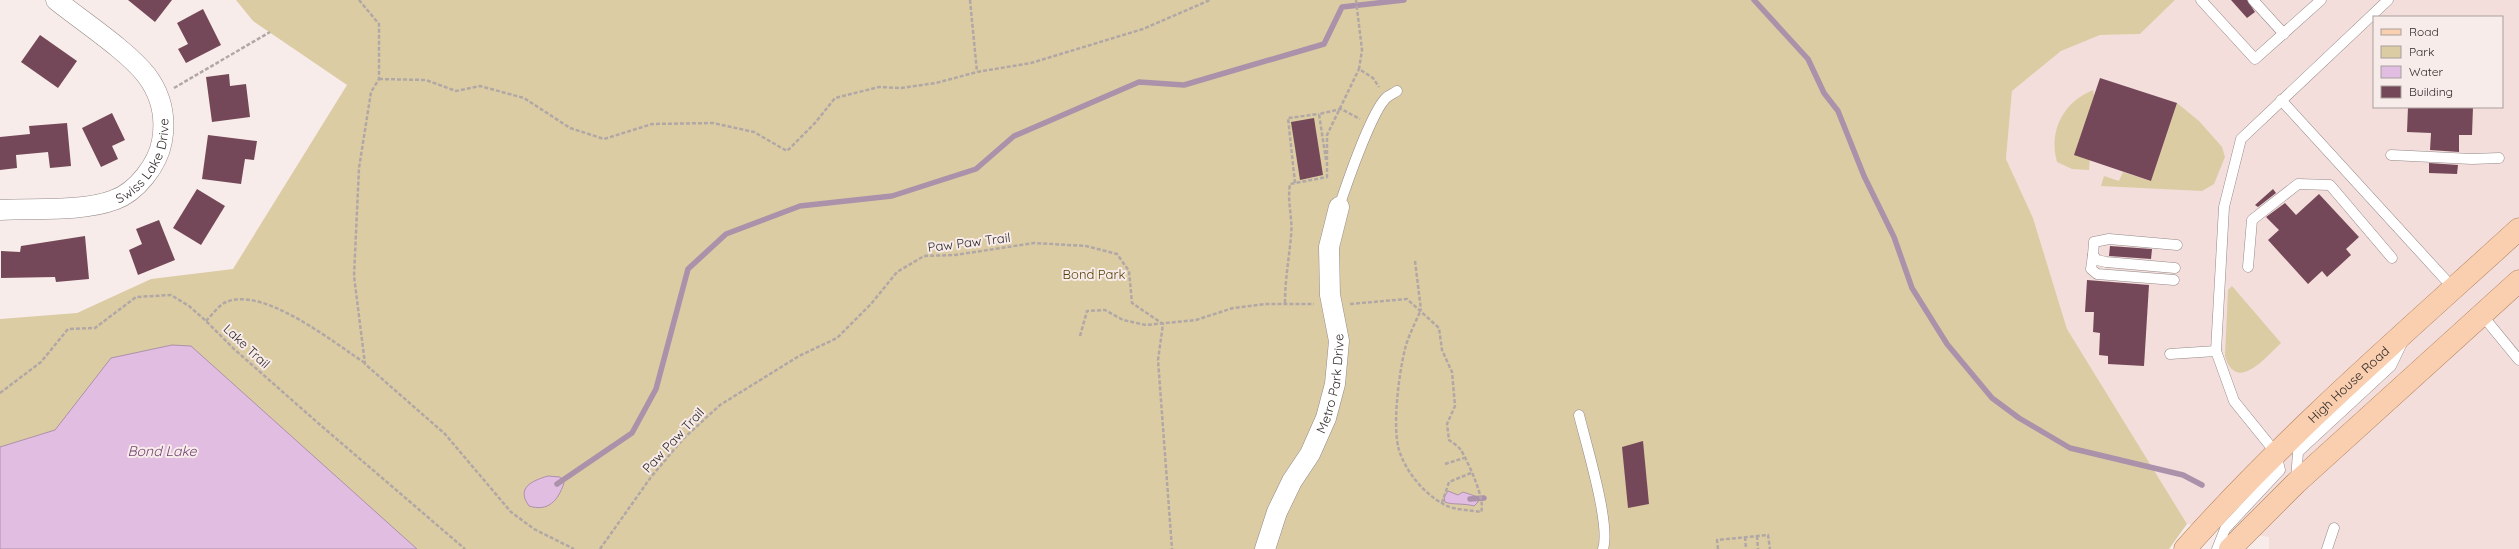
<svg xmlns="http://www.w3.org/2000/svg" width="2519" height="549" viewBox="0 0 2519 549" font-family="Quicksand,sans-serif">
<rect width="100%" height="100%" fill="#f8ecea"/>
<!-- built -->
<path fill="#f3dedb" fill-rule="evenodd" d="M2175,0H2519V549H2269V537L2187,524L2067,329L2033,218L2006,159L2012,91L2061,51L2100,35L2140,34ZM2374,17H2502V107H2374Z"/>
<!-- green -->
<g fill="#dccca4">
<polygon points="236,0 2175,0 2140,34 2100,35 2061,51 2012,91 2006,159 2033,218 2067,329 2187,524 2169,549 0,549 0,319 77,313 151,279 233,269 347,85 253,21"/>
<path d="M2093,90L2094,95L2089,170L2072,169L2057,162C2048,130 2064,102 2093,90Z"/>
<polygon points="2177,103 2199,121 2222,147 2225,157 2214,184 2202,191 2101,186 2104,176 2119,181 2123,172 2151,181"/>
<path d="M2232,286L2281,343C2266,357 2236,394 2225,356L2228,290Z"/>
</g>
<!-- water -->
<g fill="#e1bde1" stroke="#ac91aa">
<polygon points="172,345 191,346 417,549 0,549 0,447 55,430 111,358"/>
<path d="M548,476L560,477L564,483C558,501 548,512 529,506C516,488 531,481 548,476Z"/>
<path d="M1448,491L1458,495L1463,492L1478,497V502L1474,506C1464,503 1451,505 1445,502L1444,497Z"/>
</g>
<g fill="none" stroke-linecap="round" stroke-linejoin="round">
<!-- stream -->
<g stroke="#ac91aa" stroke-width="5.5">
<polyline points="1754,0 1808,59 1824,93 1838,111 1864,176 1894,237 1912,288 1947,344 1992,398 2019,418 2070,448 2183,475 2202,485"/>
<polyline points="557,484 632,433 656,389 688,269 726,234 800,206 892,196 976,169 1014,136 1139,82 1184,85 1324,44 1342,7 1404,0"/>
<polyline points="1470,499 1484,498"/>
</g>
</g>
<!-- building -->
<g fill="#744858">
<polygon points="128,0 172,0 155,22"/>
<polygon points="2231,0 2247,0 2255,12 2247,18"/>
<polygon points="203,9 221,45 186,63 178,49 188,44 177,23"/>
<polygon points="40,35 77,61 58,88 21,62"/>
<polygon points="229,74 230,86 246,84 250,117 212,122 206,77"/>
<polygon points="2100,78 2177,103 2151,181 2074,155"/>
<polygon points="2408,107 2473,107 2472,135 2459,135 2459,152 2430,150 2431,133 2407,132"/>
<polygon points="112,113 125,140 112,146 118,159 101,167 82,128"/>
<polygon points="1314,118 1323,175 1300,180 1291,122"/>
<polygon points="67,123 71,166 50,168 48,152 16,155 17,168 0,170 0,137 30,134 29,126"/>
<polygon points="208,135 257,141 254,160 245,159 241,184 202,179"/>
<polygon points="2429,163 2458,165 2457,174 2429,173"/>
<polygon points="197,189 225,206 201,245 173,228"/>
<polygon points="2273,189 2276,193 2258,207 2255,205"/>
<polygon points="2319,194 2359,237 2346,249 2351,255 2338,267 2327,277 2322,271 2308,284 2268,240 2279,230 2266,217 2285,203 2296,215"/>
<polygon points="159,220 175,260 138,275 129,250 142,244 136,229"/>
<polygon points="85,236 89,279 56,282 55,277 1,278 1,251 20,252 21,246"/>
<polygon points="2110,246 2152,249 2151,259 2109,256"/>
<polygon points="2087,280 2149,285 2144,366 2108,364 2108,356 2099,355 2100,333 2093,332 2094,312 2085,312"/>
<polygon points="1643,441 1649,504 1628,508 1622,447"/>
</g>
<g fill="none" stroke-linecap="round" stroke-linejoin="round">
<!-- lane casing -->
<g stroke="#948988" stroke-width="11">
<g id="lane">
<polyline points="2201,0 2255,59 2321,0"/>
<polyline points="2253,0 2284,34"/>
<polyline points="2281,100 2454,289"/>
<polyline points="2391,155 2472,159 2499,158"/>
<path d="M1339,207C1346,186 1372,110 1387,97C1390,95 1394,93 1397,91"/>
<polyline points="2093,255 2091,269 2097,274 2174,280"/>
<polyline points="2248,267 2252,220 2298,184 2330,185 2392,258"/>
<polyline points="2175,268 2106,262 2097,260 2093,255 2094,242 2109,239 2177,245"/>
<polyline points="2482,315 2519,360"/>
<polyline points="2170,354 2216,351"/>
<path d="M1579,415C1586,444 1611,525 1603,549"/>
<polyline points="2296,480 2298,452 2391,366 2402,343"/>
<polyline points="2217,549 2225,529 2280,470 2276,453 2234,401 2216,351 2224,207 2241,139 2388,0"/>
<polyline points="2327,549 2334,528"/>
</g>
</g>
<!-- street casing -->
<g stroke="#948988" stroke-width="21">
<g id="street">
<path id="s1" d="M0,210C35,208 82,212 114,200C137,192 158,164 162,141C166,118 161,95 147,76C128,51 82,21 56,0"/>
<path id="s2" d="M1265,549L1277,512L1292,481L1310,454L1326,418L1335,384L1339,341L1330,295L1329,247L1339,207"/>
</g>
</g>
<!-- primary casing -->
<g stroke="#b0815e" stroke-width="23">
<g id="primary">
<path id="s3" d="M2185,549C2287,434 2406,332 2519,229"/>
<polyline points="2230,549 2296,483 2519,281"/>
</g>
</g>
<!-- path -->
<g stroke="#b1a8a6" stroke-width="2.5" stroke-dasharray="4 2" stroke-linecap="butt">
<polyline points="359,0 379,24 379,79 371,92 359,168 354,276 365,364 445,434 511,512 534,529 574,549"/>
<polyline points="970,0 977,72"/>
<polyline points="1356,0 1362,50 1359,69 1373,78 1379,87"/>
<polyline points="379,79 426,80 456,91 480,86 524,98 570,128 604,139 652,124 713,123 754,132 787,151 815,123 835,98 879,87 901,88 936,83 977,72 1031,63 1143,29 1210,0"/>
<polyline points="174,88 270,32"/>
<polyline points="1326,160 1319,114 1341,109 1360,119"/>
<polyline points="1295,183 1288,118 1319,114"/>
<polyline points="1415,261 1421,310"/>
<path d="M1285,303C1285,279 1289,259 1291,236C1293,218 1287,202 1290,184L1327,177V135L1359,69"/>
<path d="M1350,304L1407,299L1439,328L1442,350L1452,372L1455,406L1447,424L1449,440C1453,443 1458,446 1461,450C1468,462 1486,500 1481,512C1470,510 1454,510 1445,505C1424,494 1406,472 1399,450C1392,426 1399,373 1405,349C1408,336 1416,322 1421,309"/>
<path d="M206,321C212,315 219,305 226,302C264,286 334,343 365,363"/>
<polyline points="1080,336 1087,311 1105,310 1123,320 1146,325 1196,320 1233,308 1265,304 1314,304"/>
<polyline points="0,393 41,362 68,329 95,328 136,297 171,295 189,306 206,321 234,349 318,423 465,549"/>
<polyline points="1445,464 1464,458"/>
<polyline points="1442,503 1449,482 1471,473"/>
<polyline points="1757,536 1758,549"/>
<polyline points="1745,537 1746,549"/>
<polyline points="600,549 651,477 683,439 720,405 799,356 837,338 871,304 897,272 924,256 955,255 1034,243 1086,246 1117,254 1129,271 1132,303 1163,324 1158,360 1172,549"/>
<polyline points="1718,549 1717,540 1768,535 1770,549"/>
</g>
<!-- lane -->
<use href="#lane" stroke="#fff" stroke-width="10"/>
<!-- street -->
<use href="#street" stroke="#fff" stroke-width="20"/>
<!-- primary -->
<use href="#primary" stroke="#facfaf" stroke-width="22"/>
</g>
<g text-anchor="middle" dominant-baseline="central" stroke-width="4" stroke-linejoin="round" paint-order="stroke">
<!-- street labels -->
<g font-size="13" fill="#2f2b2a" stroke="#f8ecea">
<text stroke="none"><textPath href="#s1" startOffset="167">Swiss Lake Drive</textPath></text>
<text transform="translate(969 242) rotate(-7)">Paw Paw Trail</text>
<text transform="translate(247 346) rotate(43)">Lake Trail</text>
<text stroke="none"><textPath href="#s2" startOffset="180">Metro Park Drive</textPath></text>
<text stroke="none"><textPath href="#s3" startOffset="232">High House Road</textPath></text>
<text transform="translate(673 440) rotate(-47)">Paw Paw Trail</text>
</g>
<!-- park labels -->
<g font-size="13" fill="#533f04" stroke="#f8ecea">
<text x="1094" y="274">Bond Park</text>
</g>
<!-- water labels -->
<g font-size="14" font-style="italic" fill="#724373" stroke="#f8ecea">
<text x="162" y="451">Bond Lake</text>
</g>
</g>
<!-- legend -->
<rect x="2373" y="16" width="130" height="92" fill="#f8ecea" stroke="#a89f9d"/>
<rect x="2381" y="29" width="20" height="6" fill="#facfaf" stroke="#a89f9d"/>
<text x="2409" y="36" font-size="12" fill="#2f2b2a">Road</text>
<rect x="2381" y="46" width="20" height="12" fill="#dccca4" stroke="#a89f9d"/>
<text x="2409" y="56" font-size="12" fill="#2f2b2a">Park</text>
<rect x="2381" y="66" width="20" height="12" fill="#e1bde1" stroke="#a89f9d"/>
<text x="2409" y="76" font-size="12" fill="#2f2b2a">Water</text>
<rect x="2381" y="86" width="20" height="12" fill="#744858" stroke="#a89f9d"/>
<text x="2409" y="96" font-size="12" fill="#2f2b2a">Building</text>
</svg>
